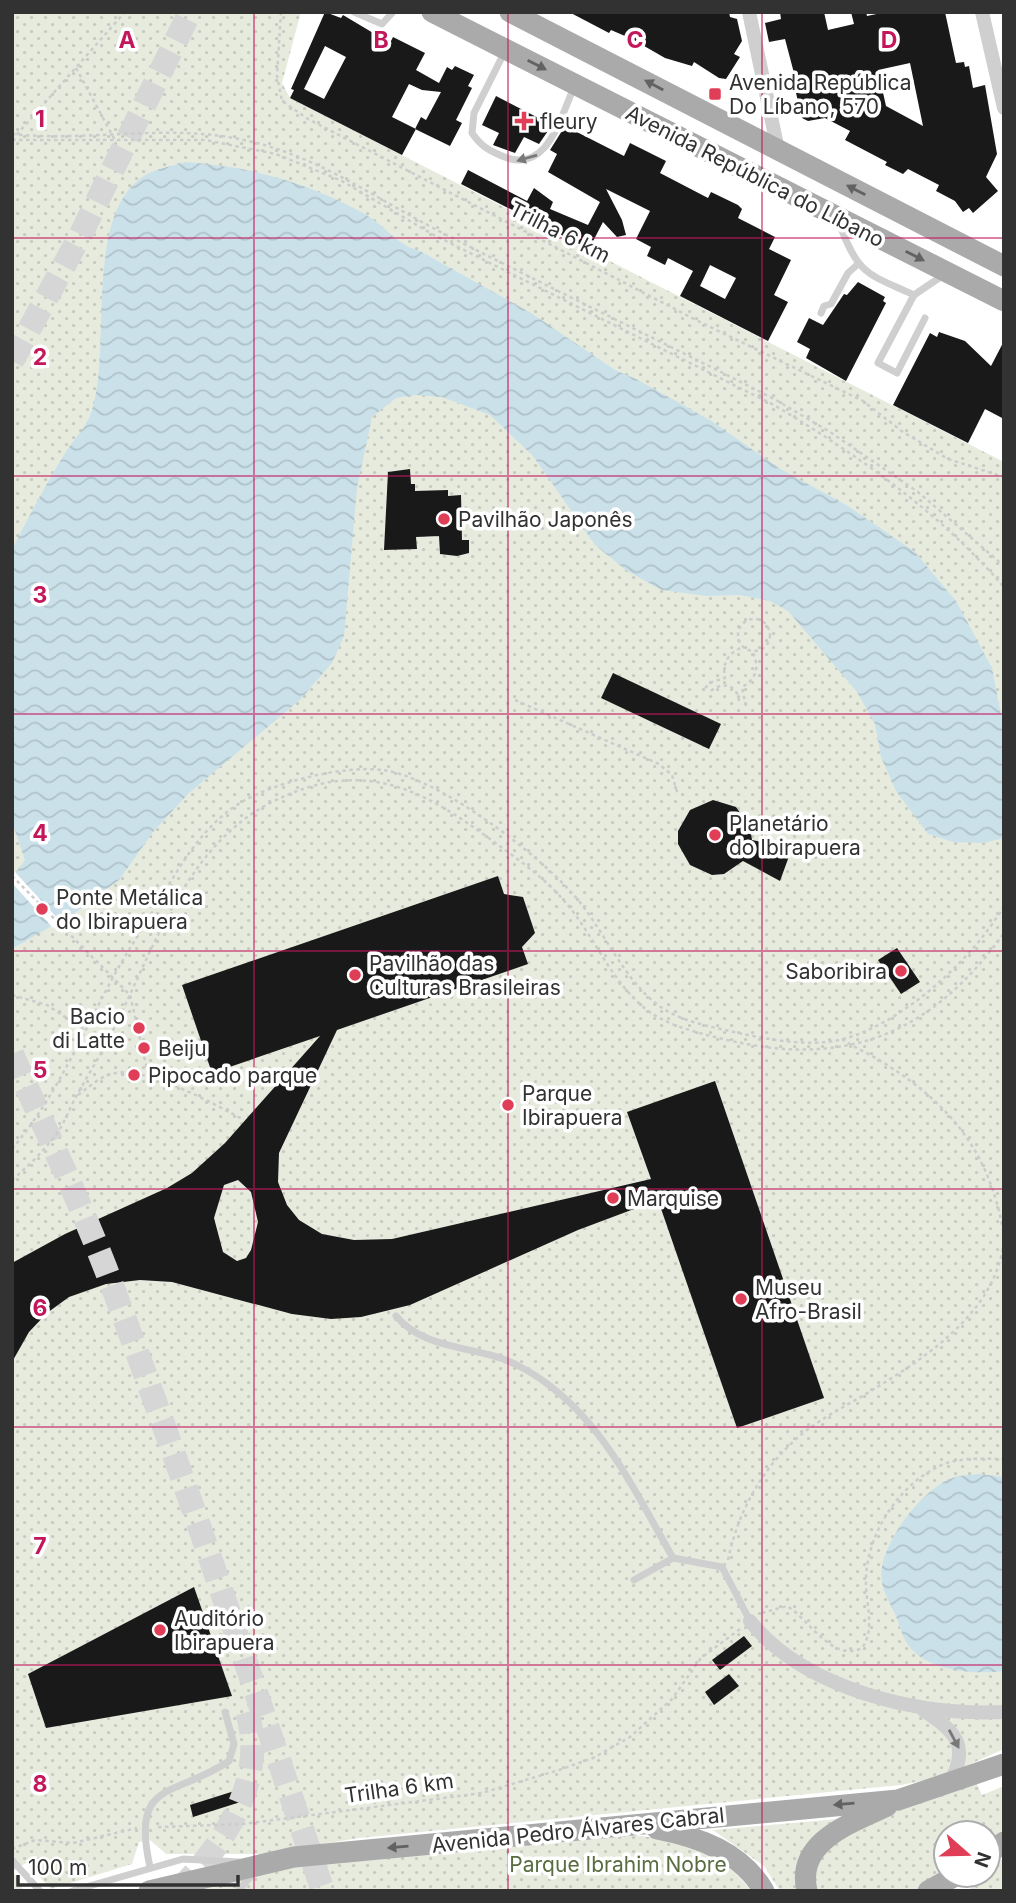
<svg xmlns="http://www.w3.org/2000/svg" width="1016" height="1903" viewBox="0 0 1016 1903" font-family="Inter,sans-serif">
<defs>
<pattern id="green-dots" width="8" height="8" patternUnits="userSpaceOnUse" patternTransform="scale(1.75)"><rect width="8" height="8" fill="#e6ebde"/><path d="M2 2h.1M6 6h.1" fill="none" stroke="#c6cabf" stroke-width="1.8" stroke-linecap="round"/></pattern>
<pattern id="water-waves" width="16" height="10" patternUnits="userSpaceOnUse" patternTransform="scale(1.75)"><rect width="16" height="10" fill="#cbe1ea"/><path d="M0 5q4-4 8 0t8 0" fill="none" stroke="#afc2c9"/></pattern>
</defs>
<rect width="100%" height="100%" fill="#fff"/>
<!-- green -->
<g fill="url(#green-dots)">
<polygon points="12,12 301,12 282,83 290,98 1004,462 1004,1749 941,1777 901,1785 359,1838 261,1854 166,1854 150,1840 139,1842 132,1864 51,1889 26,1863 13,1871 24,1891 12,1891"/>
<polygon points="975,1780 982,1795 1004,1786 1004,1833 988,1845 988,1833 946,1833 946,1872 914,1891 812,1891 820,1848 902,1804"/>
<path d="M838,1819C809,1838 795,1854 796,1891H780L764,1866L713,1830Z"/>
<path d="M629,1835C677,1838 722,1852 751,1891H176L291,1867Z"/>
<polygon points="1004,1857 1004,1891 967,1891 988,1875"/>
</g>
<!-- water -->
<g fill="url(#water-waves)">
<path d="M185,162C248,166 307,182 363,213C384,224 396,245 420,251L531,313L615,370L638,380L710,420L779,468L848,506L915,552L956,601L992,668L1004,730V838L984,843L953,842L928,834L896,791L881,757L875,724L857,692L788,611L770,601L740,595L706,596L662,590L627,571L595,545L533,456L490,415L442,397L416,395L396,398L372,417L357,488L344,636L332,663L300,700L189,793L153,832L119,880L79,910L12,949V897L16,872L25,860L12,822V549C29,517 45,485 64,455C73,439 87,428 92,410C112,349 83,215 144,176C155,169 172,166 185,162Z"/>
<path d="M979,1474L1004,1477V1671C974,1675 923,1671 906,1642C901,1633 899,1622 894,1612C887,1597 879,1585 882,1567C887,1538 915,1501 939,1485C950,1476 965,1475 979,1474Z"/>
</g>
<!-- pier -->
<polygon fill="#fff" points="15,872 60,921 53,928 12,883"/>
<!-- building -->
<g fill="#191919" fill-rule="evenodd">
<path d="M325,12L341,18L343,15L390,43L393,37L425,53L416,70L439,83L447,67L452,70L455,66L474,75L468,86L472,88L456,120L462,123L450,146L415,129L421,117L426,120L441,92L422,90L409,84L392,117L416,129L402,155L290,98L294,90L291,89ZM325,46L346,57L324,99L304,89Z"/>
<polygon points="569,12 729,12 730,17 737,19 742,41 734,54 740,57 726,79 719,78 694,62 692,66 665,58 632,39 611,30 609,33"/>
<path d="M780,12H824L828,30L854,24L851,12H866L867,16L886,12H945L956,63L964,62L965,67L969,66L973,88L985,85L997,154L986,177L998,191L973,213L969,208L963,212L955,201L936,191L939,185L908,169L903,174L885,165L887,162L845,140L850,131L825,118L808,121L802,118L796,93L799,92L785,39L769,42L765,23L781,19ZM910,63L923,126L886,106L878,70Z"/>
<polygon points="496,96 552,125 539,144 524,137 515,153 493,145 499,133 482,125"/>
<path d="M565,126L624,156L630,143L666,161L660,173L708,198L711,192L738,205L742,209L738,218L775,237L769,249L791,260L774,295L788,302L768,341L680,296L693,271L668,258L665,265L647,256L651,247L636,239L650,211L606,189L622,220L626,235L617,237L603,222L589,249L461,184L468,170L527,201L534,188L553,202L550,209L588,225L600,202L548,172L557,154L550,150ZM710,265L736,278L725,299L700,286Z"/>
<polygon points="858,282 885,297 883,301 886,303 846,381 806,358 810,349 797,342 809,318 823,325 844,294 847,295"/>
<polygon points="939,332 965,341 991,366 1004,341 1004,419 985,409 968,443 893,405 930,333 937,337"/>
<polygon points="410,469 411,484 415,484 415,491 448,490 448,496 461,495 462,540 469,540 469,553 457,556 440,554 439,536 416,537 417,549 384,550 388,472"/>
<polygon points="613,673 721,724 709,749 601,698"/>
<polygon points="713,800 736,807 750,827 752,840 792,848 780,881 743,861 724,874 712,875 690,865 678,844 678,831 690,810"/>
<path d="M498,876L504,894L523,897L535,933L522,947L528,964L337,1030L279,1153L278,1182L287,1205L299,1220L322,1234L354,1240L392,1239L651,1179L627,1112L715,1081L824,1398L737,1428L658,1200L578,1230L410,1305L361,1317L331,1319L292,1314L172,1282L140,1280L106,1284L69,1297L47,1313L29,1332L12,1362V1263L65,1234L167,1188L192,1173L225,1143L320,1036L212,1073L182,985ZM238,1180L251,1192L258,1222L251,1250L246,1258L237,1261L223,1252L214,1218L224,1185Z"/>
<polygon points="897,948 920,982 901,994 878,960"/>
<polygon points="194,1587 232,1696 46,1728 28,1674"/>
<polygon points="744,1636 752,1646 720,1670 712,1660"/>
<polygon points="729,1674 739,1686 714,1705 705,1692"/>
<polygon points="247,1787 250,1799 193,1817 190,1805"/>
</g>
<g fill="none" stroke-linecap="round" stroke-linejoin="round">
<!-- highway-tunnel -->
<g stroke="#d6d6d6" stroke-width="24" stroke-dasharray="24 12" stroke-linecap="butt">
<polyline points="12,361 80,236 190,12"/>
<path d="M12,1054C43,1125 77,1195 105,1267C184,1473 252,1682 323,1891"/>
<path d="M178,1891C224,1845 268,1778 247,1712"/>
</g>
<!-- path -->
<g stroke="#ccc" stroke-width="2.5" stroke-dasharray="3.5 3.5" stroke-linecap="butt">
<polyline points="281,12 277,76 282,101 308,119 702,323 863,401 903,432 948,459 1004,477"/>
<polyline points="76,68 116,142"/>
<path d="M12,134C88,142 165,124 239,139C313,153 370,195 435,229C548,287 663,342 776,400L830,432L918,492L1004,566"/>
<path d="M12,140H205L276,154L342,181L432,234L774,405C859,456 938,511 1004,587"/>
<polyline points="12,140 125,12"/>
<polyline points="12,448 12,476"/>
<circle cx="754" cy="635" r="16"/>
<path d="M705,688L712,682L725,678C722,663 728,653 743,647"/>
<path d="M711,691C723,680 739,686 739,703"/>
<polyline points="515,700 659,764 672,775 678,795"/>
<path d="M746,706L742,687C757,679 760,666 752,651"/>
<polyline points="12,876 130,995 149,1078"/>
<polyline points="12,995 47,1005 86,1031"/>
<path d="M842,1039C855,1048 870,1054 884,1063C953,1106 991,1155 1004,1236"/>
<path d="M78,1095C90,1086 102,1075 116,1073C148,1067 216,1105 244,1120"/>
<path d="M12,1149C55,1098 80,1039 111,981C125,955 141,931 156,906C179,868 201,827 240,803C275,782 343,765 383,770C439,778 534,851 572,893C603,927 621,977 658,1005C679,1021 708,1026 734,1032C766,1039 801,1046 834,1041C897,1030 973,959 1004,906"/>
<path d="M12,1180C27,1167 42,1153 54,1137C64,1125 69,1109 77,1095C88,1075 100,1056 110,1036C152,955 184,846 272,802C362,757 420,787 494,842C519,860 546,879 566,903C594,936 609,977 642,1006C664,1025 695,1032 723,1039C845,1069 931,1035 1004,933"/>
<path d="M728,1560C738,1511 763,1466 802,1434C824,1416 850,1404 874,1389C930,1355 998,1309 1004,1239"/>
<path d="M762,1613L787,1606C808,1618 832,1663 862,1648C876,1629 865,1602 866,1579C867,1533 900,1482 944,1464C963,1457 985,1459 1004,1459"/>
<polyline points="158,1827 243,1824 482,1793 559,1770 593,1758 630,1737 672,1699 701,1658 740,1629"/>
<polyline points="12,1849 35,1840 73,1843 137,1828"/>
</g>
<!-- lane -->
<g stroke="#cfcfcf" stroke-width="7">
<polyline points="354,12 382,24 393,12"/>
<path d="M505,51L474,113L472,133C481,146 488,150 502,156C548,176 560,117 575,85"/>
<path d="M840,225C858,275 868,274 914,295L945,274"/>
<polyline points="914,295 878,363 897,373 925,318"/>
<polyline points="821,313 824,306 831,304 848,273 858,264"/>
<path d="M396,1316C426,1352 478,1345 517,1365C596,1405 631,1485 673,1558"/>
<polyline points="634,1580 673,1558 722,1567 750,1621"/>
<polyline points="12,1860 40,1891"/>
<path d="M150,1867C130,1778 175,1798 229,1761L234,1744L225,1712"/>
<polyline points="72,1891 183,1859 239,1862"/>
<polyline points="238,1891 253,1874"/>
</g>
<!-- street -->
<g stroke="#cfcfcf" stroke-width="14">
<polyline points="749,12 778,150"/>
<polyline points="982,12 1004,108"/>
<path d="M750,1621C805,1690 919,1716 1004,1712"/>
<path d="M924,1711C957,1731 970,1748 949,1784"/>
</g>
<!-- primary -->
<g stroke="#aaa" stroke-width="21">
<polyline points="432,12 1004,301"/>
<polyline points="510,12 1004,266"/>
<path d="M657,1829C699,1837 741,1852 764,1891"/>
<polyline points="988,1854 1004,1842"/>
<polyline points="149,1891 294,1857 898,1800 1004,1764"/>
<path d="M807,1891C795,1841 852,1823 887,1806"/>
<polyline points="928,1891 957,1875"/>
</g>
</g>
<!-- one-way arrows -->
<defs><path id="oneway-solid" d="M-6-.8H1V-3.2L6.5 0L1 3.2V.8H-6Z" transform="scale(1.75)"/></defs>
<g fill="#626262">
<use href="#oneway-solid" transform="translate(537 65) rotate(27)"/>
<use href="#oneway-solid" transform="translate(654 85) rotate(-152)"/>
<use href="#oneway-solid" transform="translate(856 190) rotate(-153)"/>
<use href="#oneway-solid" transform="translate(915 256) rotate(27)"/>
<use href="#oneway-solid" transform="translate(844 1804) rotate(175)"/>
<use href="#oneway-solid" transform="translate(398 1847) rotate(175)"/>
</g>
<g fill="#797979">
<use href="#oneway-solid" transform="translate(527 158) rotate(164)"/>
<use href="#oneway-solid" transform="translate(954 1739) rotate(62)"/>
</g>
<!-- grid -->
<path fill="none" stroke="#c2185b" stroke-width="2" stroke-opacity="0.55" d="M254,12V1891M508,12V1891M762,12V1891M12,238H1004M12,476H1004M12,714H1004M12,951H1004M12,1189H1004M12,1427H1004M12,1665H1004"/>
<!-- markers -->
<g fill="#e03d57" stroke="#fff" stroke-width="2.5">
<rect x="708" y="87" width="14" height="14" rx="3.5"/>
<path d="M520.5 110.5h7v7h7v7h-7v7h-7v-7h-7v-7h7z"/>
<circle cx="444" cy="519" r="7"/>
<circle cx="715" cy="835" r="7"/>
<circle cx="42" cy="909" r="7"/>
<circle cx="901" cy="971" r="7"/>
<circle cx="355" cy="975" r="7"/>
<circle cx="139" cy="1028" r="7"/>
<circle cx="144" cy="1048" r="7"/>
<circle cx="134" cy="1075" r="7"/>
<circle cx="508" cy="1105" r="7"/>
<circle cx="613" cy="1198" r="7"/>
<circle cx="741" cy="1299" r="7"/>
<circle cx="160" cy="1630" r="7"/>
</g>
<g text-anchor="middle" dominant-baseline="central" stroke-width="7" stroke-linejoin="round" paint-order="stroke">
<!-- poi labels -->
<g font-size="21" fill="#323232" stroke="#fff" text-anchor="start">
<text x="729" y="82">Avenida República<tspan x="729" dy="24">Do Líbano, 570</tspan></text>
<text x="540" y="121">fleury</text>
<text x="458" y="519">Pavilhão Japonês</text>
<text x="729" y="823">Planetário<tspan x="729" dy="24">do Ibirapuera</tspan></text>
<text x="56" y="897">Ponte Metálica<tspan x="56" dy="24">do Ibirapuera</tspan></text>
<text x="369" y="963">Pavilhão das<tspan x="369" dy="24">Culturas Brasileiras</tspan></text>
<text x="887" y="971" text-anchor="end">Saboribira</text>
<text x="125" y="1016" text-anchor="end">Bacio<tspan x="125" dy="24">di Latte</tspan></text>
<text x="158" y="1048">Beiju</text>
<text x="148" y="1075">Pipocado parque</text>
<text x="522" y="1093">Parque<tspan x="522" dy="24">Ibirapuera</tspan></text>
<text x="627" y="1198">Marquise</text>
<text x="755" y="1287">Museu<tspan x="755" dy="24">Afro-Brasil</tspan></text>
<text x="174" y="1618">Auditório<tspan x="174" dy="24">Ibirapuera</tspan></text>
</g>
<!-- street labels -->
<g font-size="21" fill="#323232" stroke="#fff">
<text transform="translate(755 176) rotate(27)">Avenida República do Líbano</text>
<text transform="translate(560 232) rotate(27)">Trilha 6 km</text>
<text transform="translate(399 1788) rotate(-8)">Trilha 6 km</text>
<text transform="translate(578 1830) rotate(-6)">Avenida Pedro Álvares Cabral</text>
</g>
<!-- park labels -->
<g font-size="21" fill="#596d40" stroke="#fff">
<text x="618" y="1864">Parque Ibrahim Nobre</text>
</g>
</g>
<g font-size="23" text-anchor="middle" font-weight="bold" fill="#c2185b" stroke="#fff" stroke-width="7" stroke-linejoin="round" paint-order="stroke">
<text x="127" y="48">A</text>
<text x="381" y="48">B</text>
<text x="635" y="48">C</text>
<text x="889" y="48">D</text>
<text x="40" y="127">1</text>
<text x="40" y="365">2</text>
<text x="40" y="603">3</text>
<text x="40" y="841">4</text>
<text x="40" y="1078">5</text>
<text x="40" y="1316">6</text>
<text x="40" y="1554">7</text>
<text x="40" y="1792">8</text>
</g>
<!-- border -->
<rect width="1016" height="1903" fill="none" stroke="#323232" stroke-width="28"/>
<!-- north arrow -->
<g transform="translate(967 1854) rotate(110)"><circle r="33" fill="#ffffff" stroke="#adadad" stroke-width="2"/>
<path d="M0-5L12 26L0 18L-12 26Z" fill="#e03d57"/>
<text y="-10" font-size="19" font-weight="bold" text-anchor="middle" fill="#323232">N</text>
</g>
<!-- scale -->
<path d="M18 1875v10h220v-10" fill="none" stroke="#323232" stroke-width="3.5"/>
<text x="28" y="1875" font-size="21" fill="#323232" stroke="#ffffff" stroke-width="5" paint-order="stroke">100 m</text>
</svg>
